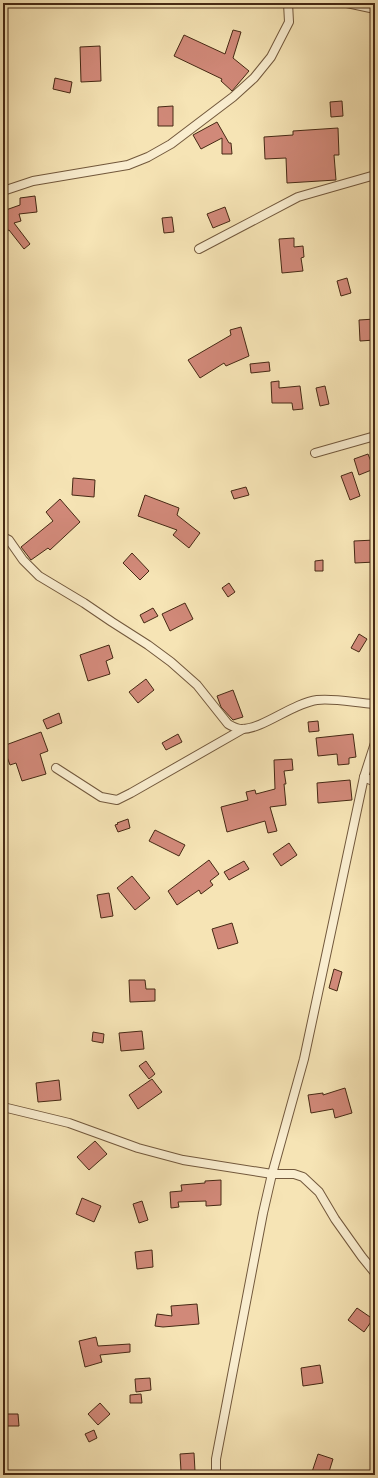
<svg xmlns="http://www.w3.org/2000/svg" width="378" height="1478" viewBox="0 0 378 1478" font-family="'EB Garamond',serif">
<rect width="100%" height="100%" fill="#f6e4b5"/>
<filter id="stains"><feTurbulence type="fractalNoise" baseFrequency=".005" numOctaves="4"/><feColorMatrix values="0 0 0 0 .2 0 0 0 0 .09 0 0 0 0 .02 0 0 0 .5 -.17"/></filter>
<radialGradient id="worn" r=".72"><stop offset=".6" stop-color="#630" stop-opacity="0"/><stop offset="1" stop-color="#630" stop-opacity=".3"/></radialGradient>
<!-- building -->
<g fill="#d18979" stroke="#462914">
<polygon points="233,30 241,32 233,58 249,71 232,91 221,81 222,79 174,56 184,35 225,54"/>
<polygon points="100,46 101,81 81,82 80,47"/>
<polygon points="55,78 72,82 70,93 53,89"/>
<polygon points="342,101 343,116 331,117 330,102"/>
<polygon points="173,106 173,126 158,126 158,107"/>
<polygon points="217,122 229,143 231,143 232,154 222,154 222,138 201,149 193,135"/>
<polygon points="338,128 339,155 334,155 336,180 287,183 286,158 265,159 264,137 293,135 293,131"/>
<polygon points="35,196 37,212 19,214 21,221 14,223 30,244 24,249 9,230 3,232 3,211 20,205 20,198"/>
<polygon points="225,207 230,221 213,228 207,214"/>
<polygon points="172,217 174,232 164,233 162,218"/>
<polygon points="294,238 294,247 303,246 304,257 301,258 303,271 282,273 279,239"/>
<polygon points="347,278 351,293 341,296 337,281"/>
<polygon points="375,319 375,340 360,341 359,320"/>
<polygon points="241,327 249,356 226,366 224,363 200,378 188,360 231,335 230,330"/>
<polygon points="269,362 270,371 251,373 250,364"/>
<polygon points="279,381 279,388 300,386 303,409 293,410 292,403 272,403 271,382"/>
<polygon points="325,386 329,404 320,406 316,388"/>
<polygon points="368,454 374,469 359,475 354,459"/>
<polygon points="352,472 360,496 350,500 341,476"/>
<polygon points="73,478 95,480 94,497 72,495"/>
<polygon points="246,487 249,495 234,499 231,491"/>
<polygon points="145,495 179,508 177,515 200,533 189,548 173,535 177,530 138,516"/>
<polygon points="60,499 80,522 50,550 48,548 31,560 21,547 53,521 46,512"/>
<polygon points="375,540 375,562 355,563 354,541"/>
<polygon points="132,553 149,571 140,580 123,563"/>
<polygon points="323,560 323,571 315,571 315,561"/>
<polygon points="229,583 235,592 228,597 222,588"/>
<polygon points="185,603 193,619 170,631 162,614"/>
<polygon points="153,608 158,616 144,623 140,615"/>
<polygon points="359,634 367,639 359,652 351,648"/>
<polygon points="109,645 113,658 106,661 110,674 88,681 80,655"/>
<polygon points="146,679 154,690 138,703 129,692"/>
<polygon points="233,690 243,717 233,720 221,707 217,696"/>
<polygon points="59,713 62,723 47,729 43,720"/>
<polygon points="318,721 319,731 309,732 308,722"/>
<polygon points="41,732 48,751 40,754 46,774 22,781 16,763 10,765 3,746"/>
<polygon points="178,734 182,742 166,750 162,743"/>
<polygon points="353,734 356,757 349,758 349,764 338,765 337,754 318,756 316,738"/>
<polygon points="292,759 293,770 284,771 286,784 284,784 286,805 270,807 277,831 268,833 265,821 227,832 221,807 248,800 246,792 255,790 256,794 275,789 274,760"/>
<polygon points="350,780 352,800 318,803 317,783"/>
<polygon points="128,819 130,828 118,832 115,825 118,824 117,823"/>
<polygon points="155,830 185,845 179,856 149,841"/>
<polygon points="289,843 297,855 281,866 273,854"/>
<polygon points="209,860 219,874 210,881 213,885 201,894 199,890 177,905 168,891"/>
<polygon points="244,861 249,869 229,880 224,872"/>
<polygon points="132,876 150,898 135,910 117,888"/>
<polygon points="109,893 113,916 101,918 97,895"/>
<polygon points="232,923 238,943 218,949 212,929"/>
<polygon points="334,969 342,972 337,991 329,988"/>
<polygon points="129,980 145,980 146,989 155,989 155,1001 130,1002"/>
<polygon points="142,1031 144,1049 121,1051 119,1033"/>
<polygon points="93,1032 104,1034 103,1043 92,1041"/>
<polygon points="146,1061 155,1074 149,1079 139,1066"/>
<polygon points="152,1079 162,1092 138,1109 129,1095"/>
<polygon points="59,1080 61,1100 38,1102 36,1083"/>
<polygon points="345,1088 352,1113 335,1118 333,1109 311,1113 308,1095 323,1093 323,1095"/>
<polygon points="95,1141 107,1154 89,1170 77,1157"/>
<polygon points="221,1180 221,1205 206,1206 206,1201 178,1202 179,1207 171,1208 170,1192 182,1191 181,1185 205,1183 205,1181"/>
<polygon points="82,1198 101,1206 94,1222 76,1214"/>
<polygon points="142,1201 148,1220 139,1223 133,1204"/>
<polygon points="152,1250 153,1267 137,1269 135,1252"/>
<polygon points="197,1304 199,1324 163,1327 155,1326 157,1314 172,1316 171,1306"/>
<polygon points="357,1308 373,1319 364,1332 348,1320"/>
<polygon points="96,1337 98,1346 130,1344 130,1352 100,1355 102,1362 85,1367 79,1341"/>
<polygon points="320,1365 323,1383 303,1386 301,1368"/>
<polygon points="150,1378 151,1390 136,1392 135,1379"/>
<polygon points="141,1394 142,1403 130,1403 130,1395"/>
<polygon points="100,1403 110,1414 98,1425 88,1414"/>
<polygon points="6,1414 18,1414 19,1426 6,1426"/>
<polygon points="94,1430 97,1438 89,1442 85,1434"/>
<polygon points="194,1453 195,1471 181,1471 180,1454"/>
<polygon points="318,1454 333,1459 328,1475 311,1475"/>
</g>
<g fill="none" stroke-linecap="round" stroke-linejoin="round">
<!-- minor casing -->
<g stroke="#72583c" stroke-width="10">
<g id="minor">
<polyline points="347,3 375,9"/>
<polyline points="3,191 33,181 128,165 148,157 171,144 233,97 254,78 271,57 289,22 288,3"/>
<polyline points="199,249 298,197 375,175"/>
<polyline points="315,453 375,436"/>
<path d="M3,537L9,540L23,560L39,576L84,603L112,622L148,645L171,662L197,685L228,724C232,726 236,729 242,729C263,729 293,703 317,700C335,698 356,703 375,704"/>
<polyline points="56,768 101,797 117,800 131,793 243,729"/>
<polyline points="364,777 375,782"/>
<polyline points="3,1107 69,1123 138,1148 183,1160 272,1174 294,1174 303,1177 319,1192 335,1219 362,1257 375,1273"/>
<polyline points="216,1475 216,1459 263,1213 272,1174 304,1059 364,777 375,743"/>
</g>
</g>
<!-- minor -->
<use href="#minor" stroke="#f9edcf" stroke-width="8"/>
</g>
<!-- margin -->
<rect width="378" height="1478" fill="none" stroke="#f6e4b5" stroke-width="16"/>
<rect x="4" y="4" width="370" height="1470" fill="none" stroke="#462914" stroke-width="2"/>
<rect x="8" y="8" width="362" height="1462" fill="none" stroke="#462914"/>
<rect width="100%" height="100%" filter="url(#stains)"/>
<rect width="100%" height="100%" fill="url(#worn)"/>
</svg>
